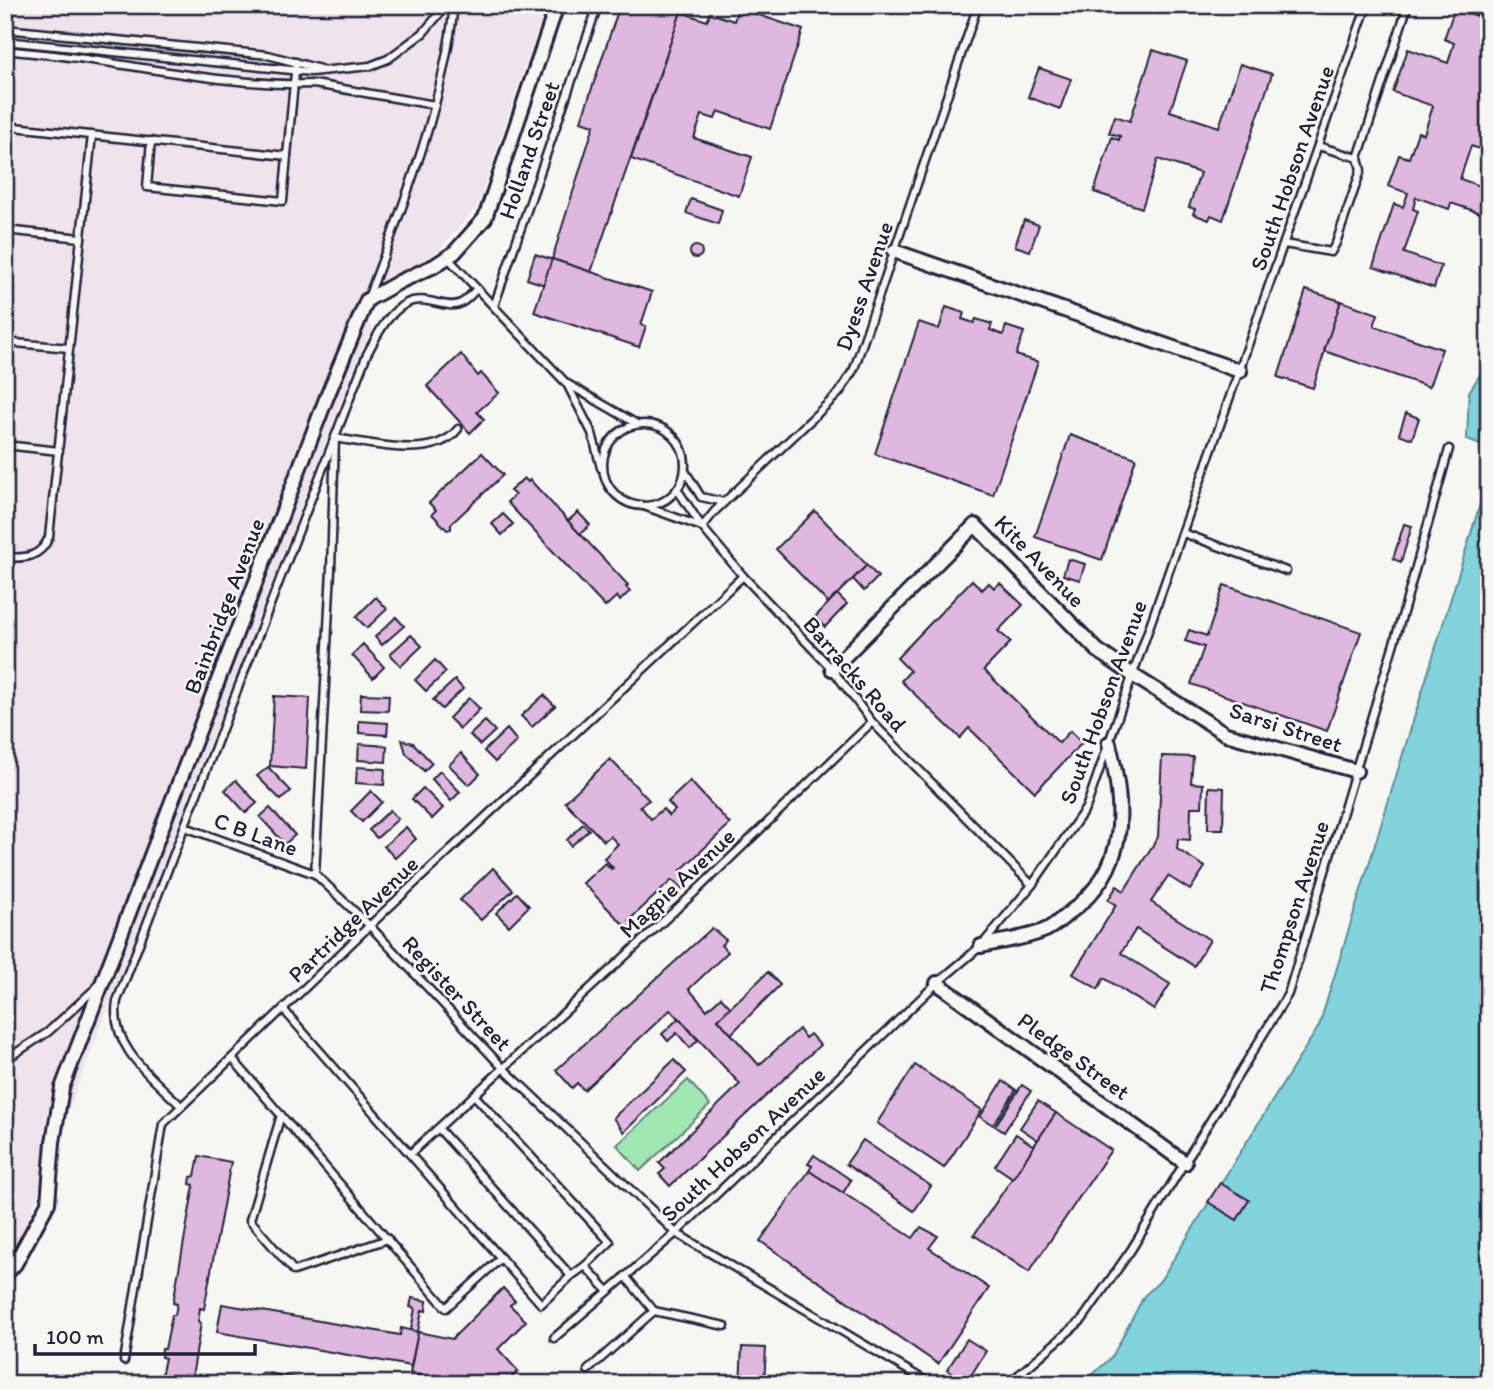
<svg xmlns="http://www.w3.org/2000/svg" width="1494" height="1389" viewBox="0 0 1494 1389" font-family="Itim,sans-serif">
<rect width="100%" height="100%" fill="#f6f6f2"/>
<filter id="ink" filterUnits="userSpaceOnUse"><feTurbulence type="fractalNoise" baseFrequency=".0143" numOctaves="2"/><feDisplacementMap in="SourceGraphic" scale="14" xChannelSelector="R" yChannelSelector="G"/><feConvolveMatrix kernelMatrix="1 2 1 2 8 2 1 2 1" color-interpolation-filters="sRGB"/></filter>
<g filter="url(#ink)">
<!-- built -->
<polygon fill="#efe3ec" points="5,5 546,5 477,206 440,249 355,310 373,328 365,341 70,1106 5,1284"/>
<!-- green -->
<polygon fill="#a1e7b3" stroke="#628477" stroke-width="2" points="688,1080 710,1105 640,1171 617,1145"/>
<!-- water -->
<g fill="#83d3dd" stroke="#5c8c9c" stroke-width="2">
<polygon points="1489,364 1489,448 1467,440 1469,392 1485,367"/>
<polygon points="1489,475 1489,1384 1082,1384 1112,1357 1144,1296 1160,1281 1319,1026"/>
</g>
<!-- building -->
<g fill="#dfb7df" stroke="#22223b" stroke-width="2">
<polygon points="620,5 673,5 672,7 681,12 591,272 552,259 594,125 581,121"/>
<polygon points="738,8 803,30 770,129 718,111 715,119 702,115 694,138 752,157 739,196 631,159 681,12 707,21 710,13 734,21"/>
<polygon points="1455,8 1489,20 1489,152 1471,146 1460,179 1489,189 1489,216 1451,203 1449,209 1416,197 1413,209 1418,211 1404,253 1441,266 1434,288 1373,267 1394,204 1403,207 1408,193 1388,186 1399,155 1409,158 1418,132 1424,134 1433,106 1393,92 1408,49 1448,63 1454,43 1444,39"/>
<polygon points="1153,50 1187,61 1170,111 1219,127 1240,64 1272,74 1223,220 1211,215 1209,220 1193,214 1195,209 1189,207 1200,173 1158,159 1142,208 1094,192 1112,137 1119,140 1120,136 1109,133 1115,116 1130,121"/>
<polygon points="1039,68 1071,79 1060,109 1028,97"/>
<polygon points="691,199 722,210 718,224 686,213"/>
<polygon points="1024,220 1039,225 1030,251 1015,246"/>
<circle cx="696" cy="252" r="6"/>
<polygon points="535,254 559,262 551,287 527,279"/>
<polygon points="552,259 652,292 641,325 646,326 639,347 534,312"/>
<polygon points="1306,290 1341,301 1313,388 1278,377"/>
<polygon points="1341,301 1378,314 1374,326 1442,349 1429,387 1324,351"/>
<polygon points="946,307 964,313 962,319 974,323 976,319 992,324 990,330 1003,335 1006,326 1024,332 1016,355 1038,362 993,495 875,454 919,322 939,329"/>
<polygon points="461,354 478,376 481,373 499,393 477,412 484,419 470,433 427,386"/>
<polygon points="1406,413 1419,418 1412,439 1399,434"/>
<polygon points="1070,435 1136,458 1102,560 1035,537"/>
<polygon points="482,453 503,475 451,524 451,529 447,530 432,514 436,510 429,503"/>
<polygon points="524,478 528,482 530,480 628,585 626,587 630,591 620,601 617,596 605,607 507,502 515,495 510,491"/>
<polygon points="815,511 867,565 828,603 776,549"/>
<polygon points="578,512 590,525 580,534 568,521"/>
<polygon points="503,514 513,524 502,535 492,524"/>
<polygon points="1404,524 1412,526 1401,562 1393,559"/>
<polygon points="1068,559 1085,564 1080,580 1063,575"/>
<polygon points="867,565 878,577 864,591 853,579"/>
<polygon points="972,580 982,590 989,583 994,588 1000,583 1023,605 998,631 1011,642 984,670 1059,743 1070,731 1082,743 1035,792 969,728 960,738 901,681 910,671 897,658"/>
<polygon points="1224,585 1361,632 1327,731 1191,684 1204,647 1185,641 1189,630 1207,636"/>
<polygon points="837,594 847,604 825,627 815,617"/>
<polygon points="376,597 387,609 367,628 356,617"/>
<polygon points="396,617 404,626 382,645 375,637"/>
<polygon points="411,635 422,646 401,666 390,654"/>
<polygon points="363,644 384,667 373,678 352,655"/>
<polygon points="435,660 446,672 426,691 415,680"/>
<polygon points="455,680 463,689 442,709 433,700"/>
<polygon points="361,694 389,695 388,711 360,710"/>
<polygon points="544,695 555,706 532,727 521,716"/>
<polygon points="274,696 310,698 306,769 270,766"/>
<polygon points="469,698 480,709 460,729 449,718"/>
<polygon points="359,721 388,723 387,735 359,733"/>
<polygon points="485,721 495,731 480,745 470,735"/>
<polygon points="507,729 517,741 495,762 484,751"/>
<polygon points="402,740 413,743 432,763 424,771 406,753"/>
<polygon points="359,744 387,746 386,762 358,760"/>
<polygon points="461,753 480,774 469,785 449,765"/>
<polygon points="1162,756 1193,757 1191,783 1203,784 1202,807 1191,807 1190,840 1178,839 1177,849 1205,867 1190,890 1168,876 1151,902 1210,940 1194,966 1136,929 1121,953 1170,984 1154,1010 1104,978 1098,989 1073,974 1116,905 1108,900 1117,886 1124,891 1158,837"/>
<polygon points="610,759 649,800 640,806 651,819 663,809 669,816 675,810 668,802 690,781 730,824 681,870 690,881 682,889 672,880 629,920 633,924 628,929 583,883 605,863 611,869 613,868 604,858 618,844 610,836 604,841 565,802"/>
<polygon points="268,767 291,791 281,800 257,776"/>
<polygon points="357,767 385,769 384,785 356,783"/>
<polygon points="440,771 460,792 451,801 432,779"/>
<polygon points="236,780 257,803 246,813 225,790"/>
<polygon points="1209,787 1224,788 1223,829 1208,829"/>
<polygon points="423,788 443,808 432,819 412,799"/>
<polygon points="371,791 382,802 362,822 351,811"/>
<polygon points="270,808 295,835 285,844 260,817"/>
<polygon points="390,810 398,819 377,838 369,830"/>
<polygon points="583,824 589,830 571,846 567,840"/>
<polygon points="406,827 416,839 395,858 384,846"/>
<polygon points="493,868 513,890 481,920 460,900"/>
<polygon points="517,893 529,906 509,926 496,913"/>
<polygon points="712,928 726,940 721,945 728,952 689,989 707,1010 721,997 731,1008 718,1019 759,1065 799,1029 805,1038 810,1034 820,1045 670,1186 659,1174 665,1169 659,1163 740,1084 679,1018 670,1010 584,1090 577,1083 572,1088 556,1070"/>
<polygon points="768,972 780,985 731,1034 718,1019"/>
<polygon points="679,1018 698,1040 690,1048 677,1033 668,1041 662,1034"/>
<polygon points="674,1060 686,1072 624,1132 613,1118"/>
<polygon points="915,1065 982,1110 944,1168 877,1123"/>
<polygon points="1003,1081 1016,1090 993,1125 980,1117"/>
<polygon points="1022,1085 1031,1091 1004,1132 995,1126"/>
<polygon points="1038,1101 1056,1113 1038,1140 1020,1128"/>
<polygon points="1056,1113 1111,1150 1029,1272 974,1235"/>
<polygon points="1016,1134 1034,1146 1013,1178 995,1166"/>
<polygon points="863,1140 931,1186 914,1211 846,1164"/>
<polygon points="814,1155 851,1180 843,1193 809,1171 812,1166 808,1164"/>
<polygon points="199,1156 231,1162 204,1309 200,1308 198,1322 201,1323 191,1383 161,1377 165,1358 161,1357 162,1349 165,1349 172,1315 175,1315 177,1304 173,1303 194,1185 190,1184 191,1177 195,1176"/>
<polygon points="809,1171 913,1238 921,1227 938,1236 929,1248 989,1288 938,1364 760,1241"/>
<polygon points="1220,1183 1249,1200 1237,1220 1208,1202"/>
<polygon points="503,1288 515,1301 510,1305 526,1321 498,1349 518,1371 505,1384 477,1384 475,1381 472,1384 461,1384 410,1373 418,1332 452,1339"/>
<polygon points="412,1298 427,1301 426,1311 422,1310 418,1332 411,1330 415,1308 410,1307"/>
<polygon points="222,1304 400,1335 401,1328 418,1332 411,1366 217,1332"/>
<polygon points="967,1339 986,1351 967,1382 947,1370"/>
<polygon points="742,1347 766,1348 764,1384 740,1384"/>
<polygon points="161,1377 191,1383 191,1384 153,1384 154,1381 160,1381"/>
</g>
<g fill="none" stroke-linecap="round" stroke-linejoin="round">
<!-- lane casing -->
<g stroke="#22223b" stroke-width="11">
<g id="lane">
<polyline points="5,29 268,55 320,69"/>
<polyline points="5,41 311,72 370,66 388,59 423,33 440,13 444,5"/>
<path d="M5,50C32,53 59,55 85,59C161,70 237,86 314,84L435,105"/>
<polyline points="5,126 287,156 296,62"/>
<polyline points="151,141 147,187 283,201 287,156"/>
<polyline points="1358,158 1408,5"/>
<polyline points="5,230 81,238"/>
<polyline points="1284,244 1331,252 1336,243 1361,170 1358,158 1318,146"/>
<polyline points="447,257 566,383 637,424"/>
<path d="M368,298C404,203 443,107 454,5"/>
<polyline points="494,306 598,5"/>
<polyline points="5,342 69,348"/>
<polyline points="567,384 592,433 601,468"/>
<circle cx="644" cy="465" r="41"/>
<path d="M458,429C434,461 370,443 335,438L331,570L315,874L370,926L503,1068L676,1233L931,1384"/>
<polyline points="5,445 59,451"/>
<polyline points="685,471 701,497 724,502"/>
<polyline points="677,489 702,527 715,511 839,393 854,369 978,5"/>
<polyline points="641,505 702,527 743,576 832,669 872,722 1032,885"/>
<polyline points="1183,533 1286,571"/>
<path d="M5,557C25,559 41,557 49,537L92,135"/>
<polyline points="185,827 315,874"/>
<polyline points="283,1009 541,1304 571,1276"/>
<polyline points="232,1058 446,1308 501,1258"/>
<polyline points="5,1060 48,1032 98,986"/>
<polyline points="474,1095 610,1242 585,1266 608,1291"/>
<path d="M181,1106C153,1078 109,1047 117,1001L367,354C377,336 387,313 407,303C425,294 448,311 461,303C467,300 472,293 477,289"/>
<polyline points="281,1115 250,1220 294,1271 388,1239"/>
<polyline points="439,1129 571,1276 585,1266"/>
<polyline points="410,1154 695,892 872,722"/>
<polyline points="654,1311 725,1326"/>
<polyline points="554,1338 676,1233 937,983 981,946 1032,885 1086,808 1367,5"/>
<polyline points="124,1361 163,1124 386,910 743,576"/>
<polyline points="588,1370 654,1311 625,1276"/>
<polyline points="264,1377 303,1384"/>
<polyline points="1008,1384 1082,1320 1131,1250 1288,994 1403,613 1449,449"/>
</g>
</g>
<!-- street casing -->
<g stroke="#22223b" stroke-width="18">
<g id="street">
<polyline points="894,251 1240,371"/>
<polyline points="832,669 975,525 1097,650 1134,676 1226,734 1356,771"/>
<path d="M981,946C1001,941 1024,939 1043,931C1052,928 1061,919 1069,913C1130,868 1125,810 1109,743"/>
<polyline points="937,983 1185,1163"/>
<polyline points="5,1275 15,1264 48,1203 53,1142 62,1088 326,399 367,300 401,281 434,266 454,253 485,218 557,5"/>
</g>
</g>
<!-- lane -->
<use href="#lane" stroke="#f6f6f2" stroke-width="6"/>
<!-- street -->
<use href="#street" stroke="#f6f6f2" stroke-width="12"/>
</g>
</g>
<g text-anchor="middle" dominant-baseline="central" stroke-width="5" stroke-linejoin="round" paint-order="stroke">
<!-- street labels -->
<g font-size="23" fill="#22223b" stroke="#f6f6f2">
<text transform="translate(529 150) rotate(-71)">Holland Street</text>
<text transform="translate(1292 168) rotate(-71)">South Hobson Avenue</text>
<text transform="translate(864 286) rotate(-71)">Dyess Avenue</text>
<text transform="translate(1040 561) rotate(46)">Kite Avenue</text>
<text transform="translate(224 606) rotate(-69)">Bainbridge Avenue</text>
<text transform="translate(855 674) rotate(49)">Barracks Road</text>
<text transform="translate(1103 702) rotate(-70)">South Hobson Avenue</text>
<text transform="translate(1286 727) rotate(18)">Sarsi Street</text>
<text transform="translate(256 834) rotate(20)">C B Lane</text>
<text transform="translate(677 883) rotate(-43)">Magpie Avenue</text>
<text transform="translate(1294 907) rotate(-72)">Thompson Avenue</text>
<text transform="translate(353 919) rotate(-44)">Partridge Avenue</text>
<text transform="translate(457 993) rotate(47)">Register Street</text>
<text transform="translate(1074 1056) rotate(36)">Pledge Street</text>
<text transform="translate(743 1144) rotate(-43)">South Hobson Avenue</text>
</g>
</g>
<!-- margin -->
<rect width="1494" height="1389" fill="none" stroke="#f6f6f2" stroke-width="28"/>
<rect x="14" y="14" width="1466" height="1361" fill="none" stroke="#22223b" stroke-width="2.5" filter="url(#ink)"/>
<!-- scale -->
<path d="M35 1344v10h220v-10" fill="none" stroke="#22223b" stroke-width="3.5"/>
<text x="46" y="1344" font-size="21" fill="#22223b" stroke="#f6f6f2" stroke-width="5" paint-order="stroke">100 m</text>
</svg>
